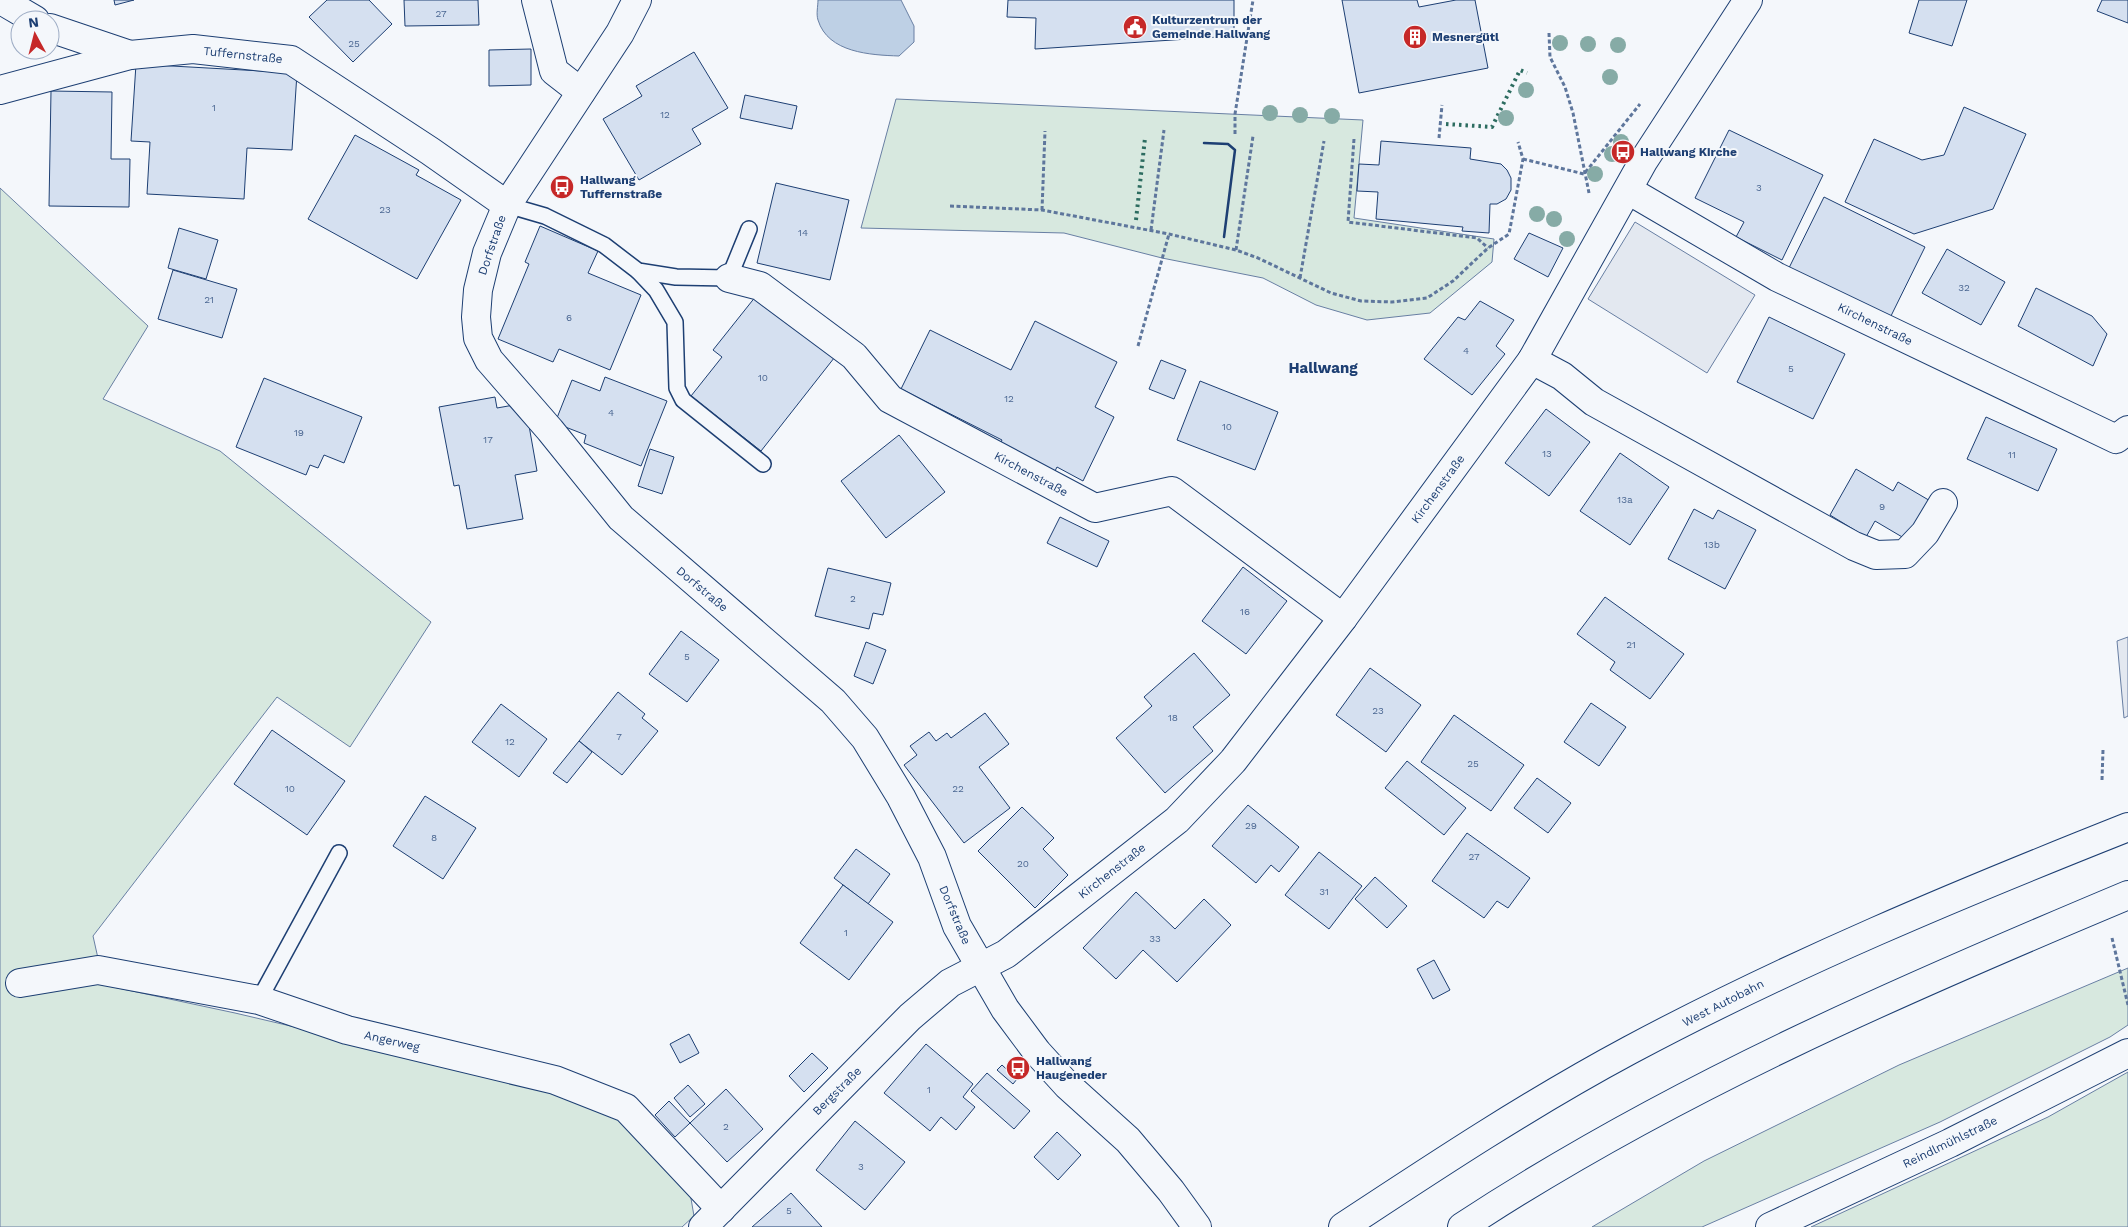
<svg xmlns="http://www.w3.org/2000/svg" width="2128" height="1227" viewBox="0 0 2128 1227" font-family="'Work Sans',sans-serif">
<rect width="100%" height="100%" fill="#f4f7fb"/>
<!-- green -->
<g fill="#d7e8df" stroke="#687fa3">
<polygon points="896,99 1363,120 1354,218 1494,239 1492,262 1430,313 1367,320 1316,305 1263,278 1162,258 1064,233 861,228"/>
<polygon points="0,188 148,326 103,399 220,451 431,622 350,747 277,697 93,936 104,985 235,1013 461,1066 598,1107 624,1123 689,1187 694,1216 682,1227 0,1227"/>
<polygon points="2128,968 2128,1025 2110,1037 1940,1122 1702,1227 1592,1227 1704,1161 1899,1065"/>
<polygon points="2128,1072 2128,1227 1811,1227 2048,1117"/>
</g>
<!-- parking -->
<g fill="#e3e8f0" stroke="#687fa3">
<polygon points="1635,222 1755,295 1707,373 1588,299"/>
<polygon points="2128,637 2128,716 2124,718 2117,641"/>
</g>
<!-- water -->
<path fill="#bed0e5" stroke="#687fa3" d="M818,0H901L914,26V42L899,56C871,55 828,53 818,20C816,14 818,6 818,0Z"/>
<!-- building -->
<g fill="#d5e0f0" stroke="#1d3f73">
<polygon points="114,0 134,0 115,5"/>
<polygon points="327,0 369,0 392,24 353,62 309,17"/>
<polygon points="404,0 478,0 479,25 405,26"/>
<polygon points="1008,0 1234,0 1234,36 1035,49 1036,18 1007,17"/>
<polygon points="1342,0 1417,0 1419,7 1456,0 1475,0 1488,68 1359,93"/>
<polygon points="1919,0 1967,0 1952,46 1909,33"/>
<polygon points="2102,0 2128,0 2128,23 2097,11"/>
<polygon points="531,49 531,85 489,86 489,50"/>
<polygon points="694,52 728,108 692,129 701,144 639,180 603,119 642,96 636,86"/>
<polygon points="136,64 297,73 292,150 247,148 244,199 147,194 150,142 131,141"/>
<polygon points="51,91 112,92 111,159 130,159 129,207 49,206"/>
<polygon points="745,95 797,106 792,129 740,118"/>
<polygon points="1964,107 2026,134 1993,209 1914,234 1845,202 1874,139 1922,160 1944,155"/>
<polygon points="1729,130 1823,175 1782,260 1736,237 1744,222 1695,198"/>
<polygon points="355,135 419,170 416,175 461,200 417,279 308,219"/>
<polygon points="1381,141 1471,148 1470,159 1501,164 1507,170 1511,178 1511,190 1506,199 1497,204 1490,204 1489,233 1462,231 1463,227 1376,219 1378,192 1357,191 1359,164 1379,165"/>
<polygon points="776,183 849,200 830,280 757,263"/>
<polygon points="1824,197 1925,247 1887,324 1786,274"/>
<polygon points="540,226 598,251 588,273 641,295 610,370 559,349 553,362 498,339 529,264 525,262"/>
<polygon points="179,228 218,240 206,279 168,268"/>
<polygon points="1529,233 1563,248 1548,277 1514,259"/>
<polygon points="1947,249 2005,282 1981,325 1922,293"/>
<polygon points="173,270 237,289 222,338 158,319"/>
<polygon points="2036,288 2092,316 2107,334 2093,366 2018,326"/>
<polygon points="760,291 838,353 761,451 691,396 722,357 713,350"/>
<polygon points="1480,301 1514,320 1496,346 1505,354 1472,395 1424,359 1458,317 1465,320"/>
<polygon points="1769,317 1845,354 1813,419 1737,382"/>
<polygon points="1035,321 1117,362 1095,407 1114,417 1083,481 1057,467 1050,481 995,454 1002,440 901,389 930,330 1011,370"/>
<polygon points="1161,360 1186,370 1174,399 1149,389"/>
<polygon points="605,377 667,401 641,466 584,443 586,435 555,423 572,380 600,391"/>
<polygon points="264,378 362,417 344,463 324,455 318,468 310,465 306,475 236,447"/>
<polygon points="1200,381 1278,412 1255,470 1177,440"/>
<polygon points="495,397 497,408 525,403 537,471 515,475 523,519 467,529 459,485 454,486 439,407"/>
<polygon points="1546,409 1590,442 1549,496 1505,463"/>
<polygon points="1986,417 2057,449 2038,491 1967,459"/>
<polygon points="899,435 945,492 886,538 841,481"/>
<polygon points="650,449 674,457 662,494 638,486"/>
<polygon points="1620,453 1669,487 1630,545 1580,511"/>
<polygon points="1856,469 1893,491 1898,482 1932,502 1909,541 1875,521 1866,537 1830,515"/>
<polygon points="1694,509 1713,519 1718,510 1756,530 1725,589 1668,559"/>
<polygon points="1060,517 1109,541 1097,567 1047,543"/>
<polygon points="1243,567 1287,601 1246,654 1202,621"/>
<polygon points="828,568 891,583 883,615 873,613 869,629 815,616"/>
<polygon points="1605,597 1684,654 1650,699 1610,670 1615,662 1577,634"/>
<polygon points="681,631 719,660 687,702 649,674"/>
<polygon points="866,642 886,650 873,684 854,676"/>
<polygon points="1194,653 1230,695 1193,727 1213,751 1165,793 1116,738 1152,706 1144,697"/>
<polygon points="1370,668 1421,705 1386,752 1336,715"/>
<polygon points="618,692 645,714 642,718 658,731 622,775 579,741"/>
<polygon points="1591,703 1626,727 1599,766 1564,742"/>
<polygon points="501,704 547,739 519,777 472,742"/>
<polygon points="985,713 1009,744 979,767 1010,808 964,843 904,765 917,755 910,746 929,732 936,741 947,733 951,738"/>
<polygon points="1454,715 1524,765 1491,811 1421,762"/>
<polygon points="272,730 345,781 307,835 234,784"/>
<polygon points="579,741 592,752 567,783 553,773"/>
<polygon points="1407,761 1466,808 1444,835 1385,788"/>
<polygon points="1537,778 1571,803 1548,833 1514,808"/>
<polygon points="425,796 476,828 443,879 393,846"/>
<polygon points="1248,805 1299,847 1279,872 1271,865 1256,883 1212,846"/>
<polygon points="1022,807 1054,838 1043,849 1068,875 1035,908 978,851"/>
<polygon points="1467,833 1530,878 1508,908 1497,901 1484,918 1432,881"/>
<polygon points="856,849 890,874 868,904 834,878"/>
<polygon points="1319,852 1362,886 1329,929 1285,895"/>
<polygon points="1375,877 1407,906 1387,928 1355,899"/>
<polygon points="843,885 893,922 849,980 800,943"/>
<polygon points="1136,892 1175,929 1204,899 1231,925 1177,982 1143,950 1116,979 1083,948"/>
<polygon points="1434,960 1450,990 1433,999 1417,969"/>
<polygon points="689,1034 699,1053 680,1063 670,1044"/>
<polygon points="926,1044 973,1084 963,1097 975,1107 956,1130 941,1117 930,1131 884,1093"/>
<polygon points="812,1053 828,1068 804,1092 789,1076"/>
<polygon points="1002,1065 1017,1079 1013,1084 997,1070"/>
<polygon points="987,1073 1030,1111 1014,1129 971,1091"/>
<polygon points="688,1085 705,1104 690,1117 674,1098"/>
<polygon points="726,1089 763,1129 727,1162 690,1123"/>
<polygon points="669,1101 690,1123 675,1137 655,1115"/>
<polygon points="855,1121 905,1162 865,1210 816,1170"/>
<polygon points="1057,1132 1081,1155 1058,1180 1034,1157"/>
<polygon points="791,1193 822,1227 752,1227"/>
</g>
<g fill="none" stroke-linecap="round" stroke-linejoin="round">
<!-- lane casing -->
<g stroke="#1d3f73" stroke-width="18">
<g id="lane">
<polyline points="507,205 545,216 604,245 638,271 676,277 729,278 749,229"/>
<polyline points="638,271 656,290 675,322 677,388 683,400 763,464"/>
<polyline points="259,1000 339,853"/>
</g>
</g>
<!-- street casing -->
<g stroke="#1d3f73" stroke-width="30">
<g id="street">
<polyline points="1,0 35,20"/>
<polyline points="536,0 554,71 581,92"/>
<polyline points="50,28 130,55"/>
<polyline points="0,90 130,55 193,49 291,60 430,151 507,205"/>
<polyline points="1628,190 1777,277 2116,439 2128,430"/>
<polyline points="729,278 760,286 854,356 890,399 1095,508 1172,491 1343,618"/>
<polyline points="1532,360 1562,376 1594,402 1854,546 1876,555 1905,554 1925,533 1943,503"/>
<polyline points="20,983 98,970 259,1000 347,1030 555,1080 626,1108 721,1209"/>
<polyline points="703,1227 910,1017 950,983 1006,954 1177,820 1233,761 1343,618 1532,360 1644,160 1748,0"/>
<polyline points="1770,1227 1950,1143 2128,1053"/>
</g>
</g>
<!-- secondary casing -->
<g stroke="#1d3f73" stroke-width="30">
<polyline id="secondary" points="637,0 620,33 507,205 487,253 478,290 476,317 478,338 489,360 550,430 621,518 833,701 865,738 901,797 932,857 957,926 1005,1009 1037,1052 1067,1085 1128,1140 1171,1191 1197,1227"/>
</g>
<!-- highway casing -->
<g stroke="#1d3f73" stroke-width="30">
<g id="highway">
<path d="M1343,1227C1437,1165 1531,1103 1630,1050C1791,964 1959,894 2128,827"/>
<path d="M1462,1227C1670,1090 1899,991 2128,895"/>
</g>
</g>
<!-- path -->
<g stroke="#5e769c" stroke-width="3" stroke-dasharray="4 2.5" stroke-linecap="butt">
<polyline points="1549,33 1550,57 1565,87 1573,113 1589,193"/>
<polyline points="1235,134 1235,114 1253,0"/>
<polyline points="1439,138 1442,105"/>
<polyline points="1354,139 1348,222 1477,238 1488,248"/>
<polyline points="1523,159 1584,174 1640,104"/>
<polyline points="950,206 1042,210 1169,234 1236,250 1258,258 1331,293 1361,301 1392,302 1427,298 1453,281 1488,248 1509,234 1523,159 1518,142"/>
<polyline points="1042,210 1045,131"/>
<polyline points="1151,230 1164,130"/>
<polyline points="1236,250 1253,136"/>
<polyline points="1300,278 1324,141"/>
<polyline points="1138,346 1169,234"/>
<polyline points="2102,780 2103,750"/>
<polyline points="2112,938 2128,1005"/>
</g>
<!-- lane -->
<use href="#lane" stroke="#f4f7fb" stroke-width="15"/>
<!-- street -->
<use href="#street" stroke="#f4f7fb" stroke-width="28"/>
<!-- secondary -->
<use href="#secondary" stroke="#f4f7fb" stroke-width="28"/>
<!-- highway -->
<use href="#highway" stroke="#f4f7fb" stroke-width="28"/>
<!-- hedge -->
<g stroke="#2c6c60" stroke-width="4" stroke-dasharray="2.5 4" stroke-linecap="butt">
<polyline points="1446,124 1492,127 1520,70 1527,73"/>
<polyline points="1136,220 1145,138"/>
</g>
<!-- wall -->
<polyline stroke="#1d3f73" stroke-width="2.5" points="1204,143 1228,144 1235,150 1224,237"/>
</g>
<!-- trees -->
<g fill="#86aba6">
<circle cx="1560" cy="43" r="8"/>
<circle cx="1588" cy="44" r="8"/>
<circle cx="1618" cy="45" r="8"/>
<circle cx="1610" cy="77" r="8"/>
<circle cx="1526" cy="90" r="8"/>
<circle cx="1270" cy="113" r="8"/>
<circle cx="1300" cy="115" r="8"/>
<circle cx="1332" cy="116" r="8"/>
<circle cx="1506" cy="118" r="8"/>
<circle cx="1621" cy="142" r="8"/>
<circle cx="1612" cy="154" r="8"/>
<circle cx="1595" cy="174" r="8"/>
<circle cx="1537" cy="214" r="8"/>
<circle cx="1554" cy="219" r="8"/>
<circle cx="1567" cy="239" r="8"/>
</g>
<!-- icons -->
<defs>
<g id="civic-disc" transform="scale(1.25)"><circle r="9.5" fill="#c62828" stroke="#f4f7fb"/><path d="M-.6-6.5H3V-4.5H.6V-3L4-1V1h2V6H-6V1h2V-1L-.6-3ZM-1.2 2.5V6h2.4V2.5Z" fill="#fff"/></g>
<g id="building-disc" transform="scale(1.25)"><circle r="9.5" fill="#c62828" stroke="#f4f7fb"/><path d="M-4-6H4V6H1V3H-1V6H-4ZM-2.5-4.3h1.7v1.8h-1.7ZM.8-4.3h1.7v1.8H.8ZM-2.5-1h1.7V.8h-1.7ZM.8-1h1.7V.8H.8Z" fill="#fff"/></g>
<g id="bus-disc" transform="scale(1.25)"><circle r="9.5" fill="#c62828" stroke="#f4f7fb"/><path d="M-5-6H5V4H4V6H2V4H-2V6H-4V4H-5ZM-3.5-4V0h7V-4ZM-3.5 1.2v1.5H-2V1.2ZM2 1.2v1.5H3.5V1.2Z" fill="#fff"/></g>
</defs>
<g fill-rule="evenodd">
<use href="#civic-disc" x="1135" y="27"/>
<use href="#building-disc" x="1415" y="37"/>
<use href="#bus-disc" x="1623" y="152"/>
<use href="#bus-disc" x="562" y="187"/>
<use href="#bus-disc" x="1018" y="1068"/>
</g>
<g text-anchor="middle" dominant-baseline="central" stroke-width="4" stroke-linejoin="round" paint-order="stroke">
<!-- number labels -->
<g font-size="10" fill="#4b6792">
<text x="441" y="13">27</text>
<text x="354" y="43">25</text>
<text x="214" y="107">1</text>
<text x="665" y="114">12</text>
<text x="1759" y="187">3</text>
<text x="385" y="209">23</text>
<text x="803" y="232">14</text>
<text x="1964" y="287">32</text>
<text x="209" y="299">21</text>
<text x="569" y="317">6</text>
<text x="1466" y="350">4</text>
<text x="1791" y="368">5</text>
<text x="763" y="377">10</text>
<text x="1009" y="398">12</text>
<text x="611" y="412">4</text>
<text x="1227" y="426">10</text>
<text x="299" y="432">19</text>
<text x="488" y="439">17</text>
<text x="1547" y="453">13</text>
<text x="2012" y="454">11</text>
<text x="1625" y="499">13a</text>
<text x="1882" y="506">9</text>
<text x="1712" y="544">13b</text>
<text x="853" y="598">2</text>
<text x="1245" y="611">16</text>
<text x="1631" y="644">21</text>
<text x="687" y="656">5</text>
<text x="1378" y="710">23</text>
<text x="1173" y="717">18</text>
<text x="619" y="736">7</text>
<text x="510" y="741">12</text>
<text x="1473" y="763">25</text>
<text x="290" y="788">10</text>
<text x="958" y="788">22</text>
<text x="1251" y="825">29</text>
<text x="434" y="837">8</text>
<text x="1474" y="856">27</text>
<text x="1023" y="863">20</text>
<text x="1324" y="891">31</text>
<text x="846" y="932">1</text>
<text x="1155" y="938">33</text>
<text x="929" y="1089">1</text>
<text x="726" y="1126">2</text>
<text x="861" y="1166">3</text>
<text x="789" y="1210">5</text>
</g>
<!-- poi labels -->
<g font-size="12" font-weight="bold" fill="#1d3f73" stroke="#f4f7fb" text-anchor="start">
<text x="1152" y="20">Kulturzentrum der<tspan x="1152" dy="14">Gemeinde Hallwang</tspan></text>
<text x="1432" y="37">Mesnergütl</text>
<text x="1640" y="152">Hallwang Kirche</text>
<text x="580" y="180">Hallwang<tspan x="580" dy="14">Tuffernstraße</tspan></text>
<text x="1036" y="1061">Hallwang<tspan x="1036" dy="14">Haugeneder</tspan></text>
</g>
<!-- street labels -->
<g font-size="12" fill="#1d3f73" stroke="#f4f7fb">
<text transform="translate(243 55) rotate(6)">Tuffernstraße</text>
<text transform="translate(492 245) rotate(-71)">Dorfstraße</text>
<text transform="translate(1875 324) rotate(26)">Kirchenstraße</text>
<text transform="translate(1031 474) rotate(28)">Kirchenstraße</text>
<text transform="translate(1438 489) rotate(-54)">Kirchenstraße</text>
<text transform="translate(702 589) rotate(40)">Dorfstraße</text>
<text transform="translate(1112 871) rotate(-38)">Kirchenstraße</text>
<text transform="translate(955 915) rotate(67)">Dorfstraße</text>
<text transform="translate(1723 1003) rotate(-27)">West Autobahn</text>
<text transform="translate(392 1041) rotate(13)">Angerweg</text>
<text transform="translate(837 1091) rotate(-45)">Bergstraße</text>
<text transform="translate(1950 1142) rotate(-26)">Reindlmühlstraße</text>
</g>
<!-- quarter labels -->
<g font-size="15" font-weight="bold" fill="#1d3f73" stroke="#f4f7fb">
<text x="1323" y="368">Hallwang</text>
</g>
</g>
<!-- north arrow -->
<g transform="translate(35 35) rotate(353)"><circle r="24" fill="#f4f7fb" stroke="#9eadc5"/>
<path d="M0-4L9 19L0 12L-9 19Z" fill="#c62828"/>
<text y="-8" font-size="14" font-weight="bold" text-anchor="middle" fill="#1d3f73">N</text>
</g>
</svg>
